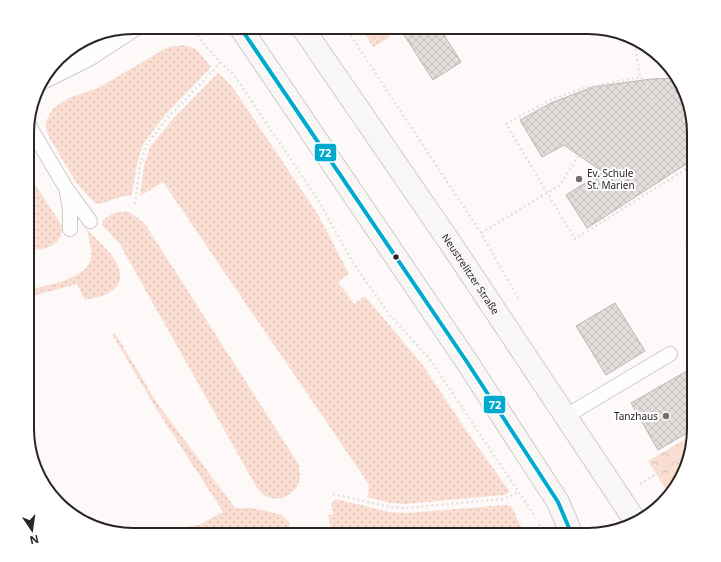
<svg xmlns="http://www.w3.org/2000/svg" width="721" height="562" viewBox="0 0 721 562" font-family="'Noto Sans',sans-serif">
<defs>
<pattern id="grass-dots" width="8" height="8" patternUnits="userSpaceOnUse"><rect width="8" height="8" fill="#fbded2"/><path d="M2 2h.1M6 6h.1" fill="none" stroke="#d7beb4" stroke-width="1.8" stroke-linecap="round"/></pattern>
<pattern id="park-crowns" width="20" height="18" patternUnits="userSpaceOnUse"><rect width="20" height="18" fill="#fbded2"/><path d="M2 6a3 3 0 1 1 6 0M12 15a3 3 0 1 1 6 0" fill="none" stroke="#d7beb4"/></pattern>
<pattern id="building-cross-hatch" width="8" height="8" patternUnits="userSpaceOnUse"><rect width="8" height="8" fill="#e3dedc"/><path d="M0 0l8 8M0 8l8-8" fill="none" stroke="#c3bebc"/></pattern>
</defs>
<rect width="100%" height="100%" fill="#fcf9f8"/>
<!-- grass -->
<g fill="url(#grass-dots)">
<polygon points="360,27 383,27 390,37 373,47"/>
<polygon points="183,45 196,49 211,67 167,113 143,144 137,164 132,195 120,197 100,204 95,203 77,184 49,137 46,129 46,121 52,110 59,104 69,98 98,88 168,47"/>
<polygon points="218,73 231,85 317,213 349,274 338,282 354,304 365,296 422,364 470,436 510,492 504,495 405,504 391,503 367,497 369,489 368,483 163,182 140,196 144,165 150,147 173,119"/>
<path d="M28,174L62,226C62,230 62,235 59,239C53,248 38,252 28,248Z"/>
<path d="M125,211C135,214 140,219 147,227L299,465C299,469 300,474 300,478C298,493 281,503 267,497C263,495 260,491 257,488L119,243L102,225L103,220L112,214Z"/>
<path d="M86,229C101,243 139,275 109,293C102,297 92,298 85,300L77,284L28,297V290C46,285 88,280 91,257C92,247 89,238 86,229Z"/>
<polygon points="694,238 694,248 690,251 685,243"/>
<polygon points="115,333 157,403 235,508 252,508 282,515 289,522 291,535 127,535 199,525 223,512 154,405 112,334"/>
<polygon points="336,499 389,512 408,513 506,505 511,506 521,526 523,535 305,535 309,532 331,528 328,515 334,514 331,504"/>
</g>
<!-- park -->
<polygon fill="url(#park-crowns)" points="694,434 686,470 670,496 648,461"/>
<!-- building -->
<g fill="url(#building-cross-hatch)" stroke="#bab6b5">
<polygon points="399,27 439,27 461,62 433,80"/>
<polygon points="677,78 683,86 694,133 694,159 587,228 566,195 603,172 564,145 542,157 520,120 551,103 593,87 651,79"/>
<polygon points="615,303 645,351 606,375 576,326"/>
<polygon points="694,367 694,429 658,450 631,403"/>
</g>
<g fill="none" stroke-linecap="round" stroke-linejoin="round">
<!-- service casing -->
<g stroke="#cecac8" stroke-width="16">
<g id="service">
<polyline points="28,124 66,188 90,221"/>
<polyline points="67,192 70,209 70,229"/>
<polyline points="566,416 670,354"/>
</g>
</g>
<!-- minor casing -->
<g stroke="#cecac8" stroke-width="24">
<polyline id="minor" points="44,77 88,55 131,27"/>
</g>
<!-- secondary casing -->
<g stroke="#cecac8" stroke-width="24">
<g id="secondary">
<polyline points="240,27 467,362 558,502 572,535"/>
<path id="s1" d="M302,27L451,244L636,522"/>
</g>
</g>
<!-- path -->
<g stroke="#e2e1e0" stroke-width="2.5" stroke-dasharray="2 3" stroke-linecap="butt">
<path d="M192,27C204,45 218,61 234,75L320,203L353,263L389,314L429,358L536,518"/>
<polyline points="345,27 481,233 519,300"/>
<polyline points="634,39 640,77"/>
<polyline points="652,102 645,81 640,77 584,88 550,100 506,124 575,239 694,164"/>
<polyline points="135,204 140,165 146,145 170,115 214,70 220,62"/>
<polyline points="481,233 560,185 579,155"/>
<polyline points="640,484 690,453"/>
<polyline points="333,494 390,507 405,508 504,499 518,492"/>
<polyline points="539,524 543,535"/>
</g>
<!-- service -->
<use href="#service" stroke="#fffefe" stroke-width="14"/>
<!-- minor -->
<use href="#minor" stroke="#fffefe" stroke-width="22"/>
<!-- secondary -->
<use href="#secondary" stroke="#f9f7f6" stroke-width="22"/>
<!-- bus-1 casing -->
<g stroke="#fff" stroke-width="7">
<polyline id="bus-1" points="240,27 467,362 558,502 572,535"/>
</g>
<!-- bus-1 -->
<use href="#bus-1" stroke="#00a9ce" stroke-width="4"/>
</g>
<!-- markers -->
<g fill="#746f6e" stroke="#fff" stroke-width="1.5">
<circle cx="579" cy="179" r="4"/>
<circle cx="666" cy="416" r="4"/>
</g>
<circle fill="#2a2523" stroke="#fff" stroke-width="1.5" cx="396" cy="257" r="3.5"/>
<g text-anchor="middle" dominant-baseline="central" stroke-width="4" stroke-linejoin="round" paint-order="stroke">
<!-- poi labels -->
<g font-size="10" fill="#2a2523" stroke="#fff" text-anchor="start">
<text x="587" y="173">Ev. Schule<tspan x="587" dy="12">St. Marien</tspan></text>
<text x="658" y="416" text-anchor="end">Tanzhaus</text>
</g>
<!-- street labels -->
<g font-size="10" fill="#2a2523" stroke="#fff">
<text stroke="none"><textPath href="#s1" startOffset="299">Neustrelitzer Straße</textPath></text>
</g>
</g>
<!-- crop -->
<path d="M0 0H721V562H0ZM133 34H588A99 99 0 0 1 687 133V429A99 99 0 0 1 588 528H133A99 99 0 0 1 34 429V133A99 99 0 0 1 133 34Z" fill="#fff" fill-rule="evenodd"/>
<path fill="none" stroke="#2a2523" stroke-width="2" d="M133 34H588A99 99 0 0 1 687 133V429A99 99 0 0 1 588 528H133A99 99 0 0 1 34 429V133A99 99 0 0 1 133 34Z"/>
<g stroke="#fff" stroke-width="1.5">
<rect x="314" y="143" width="23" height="19" rx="4" fill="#00a9ce"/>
<rect x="483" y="395" width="23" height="19" rx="4" fill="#00a9ce"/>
</g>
<g font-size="11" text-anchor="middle" font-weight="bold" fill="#fff">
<text x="325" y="157">72</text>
<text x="495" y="409">72</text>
</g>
<!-- north arrow -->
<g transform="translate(32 530) rotate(167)" stroke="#ffffff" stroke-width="3" paint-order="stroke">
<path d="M0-3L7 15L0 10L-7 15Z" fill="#2a2523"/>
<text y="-6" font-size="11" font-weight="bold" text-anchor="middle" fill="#2a2523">N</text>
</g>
</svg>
